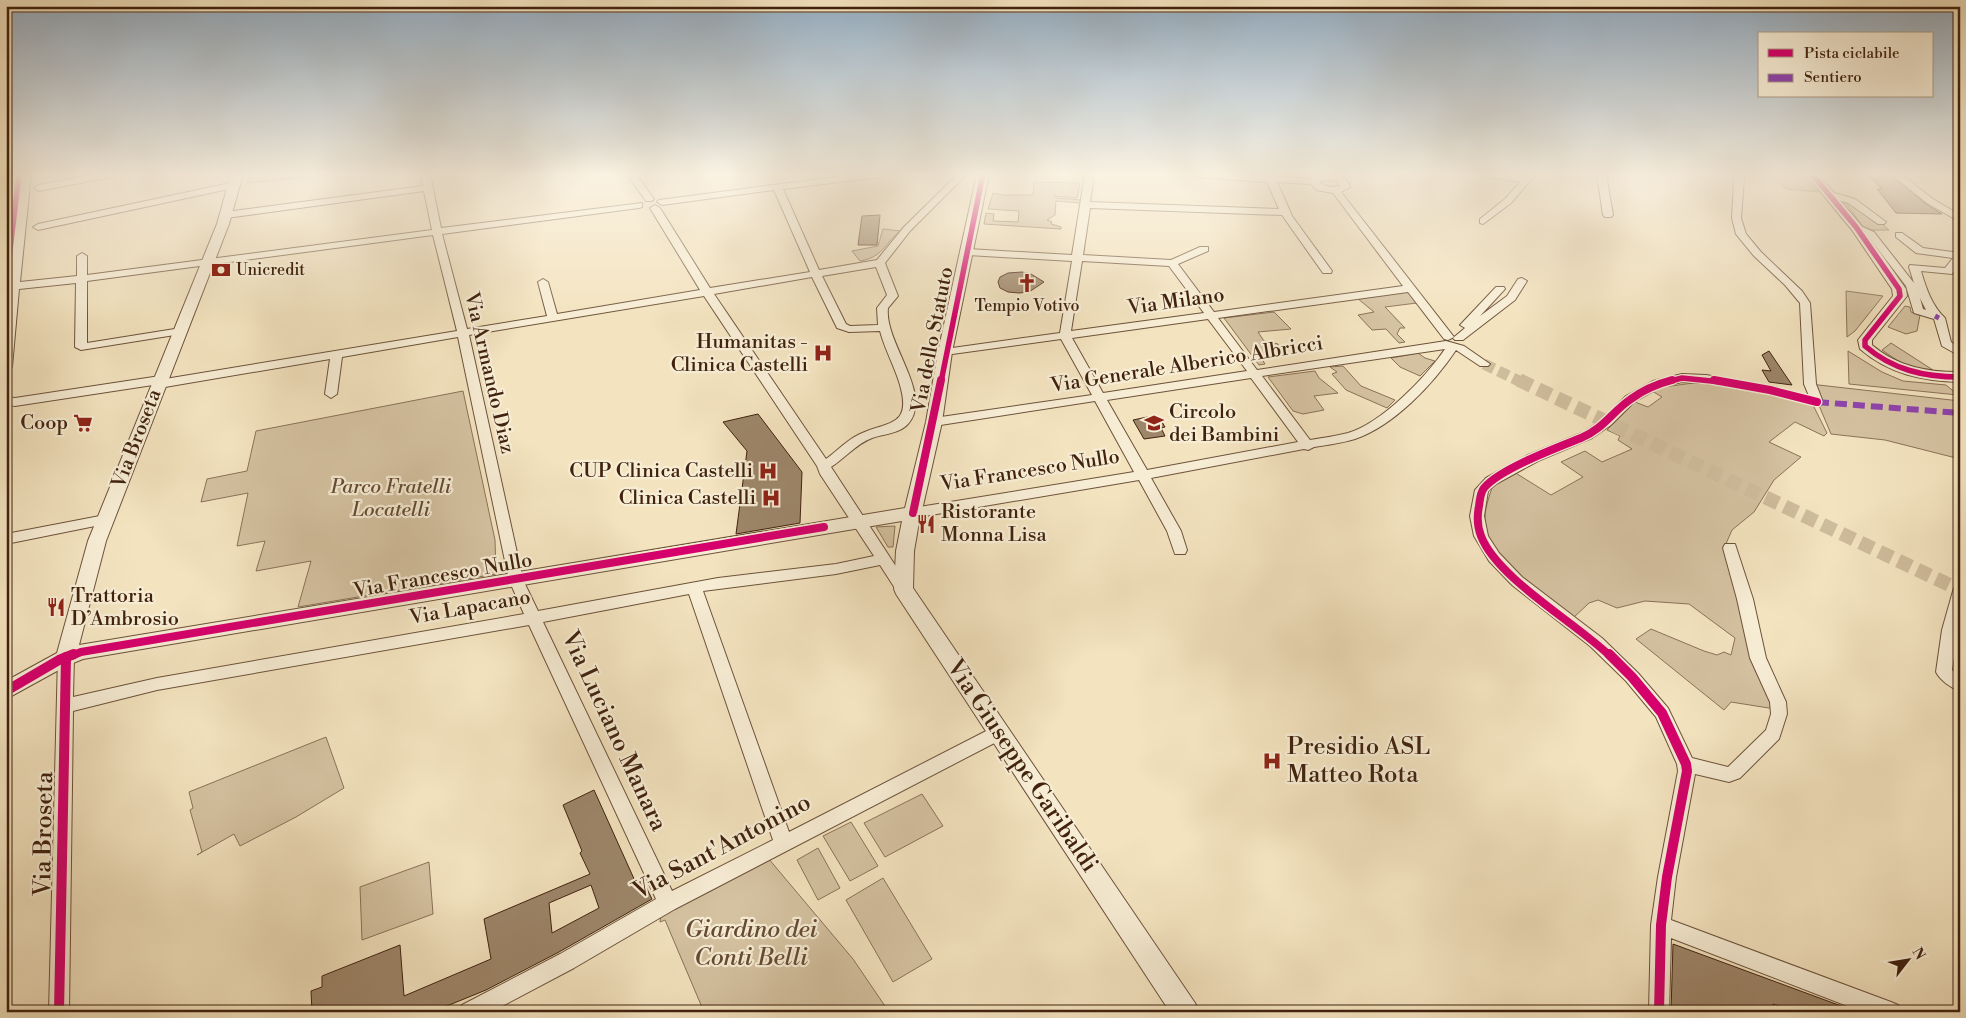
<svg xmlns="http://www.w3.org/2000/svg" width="1966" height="1018" viewBox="0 0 1966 1018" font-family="'Libre Bodoni',serif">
<rect width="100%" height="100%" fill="#f3e3bf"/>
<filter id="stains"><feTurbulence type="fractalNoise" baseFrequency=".004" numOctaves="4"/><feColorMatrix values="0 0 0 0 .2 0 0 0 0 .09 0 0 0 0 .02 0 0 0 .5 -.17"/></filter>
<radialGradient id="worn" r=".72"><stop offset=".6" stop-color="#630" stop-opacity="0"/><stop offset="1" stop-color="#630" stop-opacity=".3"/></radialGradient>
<!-- green -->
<g fill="#d5c2a1" stroke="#8a7258">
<polygon points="249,174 338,174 247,183"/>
<polygon points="1770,174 1801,174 1818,192 1786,189"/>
<polygon points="1034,182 1080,183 1077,198 1055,196 1056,198 1081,200 1080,203 1056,201 1055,215 1047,220 1052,222 1051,224 1061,227 1061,229 984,224 986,213 994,214 993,221 1018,222 1019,211 988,209 993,193 1004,195 1033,195"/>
<polygon points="1841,196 1847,197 1874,222 1882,224 1889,230 1872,230 1863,227"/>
<path d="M883,229L900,231C883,245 883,257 860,261L852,251L878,246Z"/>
<polygon points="1409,290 1417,303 1385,307 1405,328 1400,328 1397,334 1405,342 1399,343 1386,329 1372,330 1358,315 1374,312 1357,298"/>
<polygon points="1846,291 1883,296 1855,331 1847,337"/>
<polygon points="1905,306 1910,307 1911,312 1920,315 1917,331 1906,334 1888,327"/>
<polygon points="1274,312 1291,329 1258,332 1264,341 1278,344 1279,351 1272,355 1263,355 1262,359 1265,364 1259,365 1224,318"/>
<polygon points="1891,343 1933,370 1907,367 1882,350"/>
<polygon points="1848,351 1882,372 1903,381 1946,385 1958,395 1849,384"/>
<polygon points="1418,353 1425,358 1435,361 1420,376 1400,367 1391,358"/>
<polygon points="1343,366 1361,386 1395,400 1387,408 1346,390 1332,374 1337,372 1330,367"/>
<polygon points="1315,371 1319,378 1338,393 1314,396 1324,410 1303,414 1293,411 1268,377"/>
<path d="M1701,382L1758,392L1813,405L1827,433L1824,436L1795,422L1769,442L1801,457L1774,480L1754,512L1732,530L1725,546L1775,709L1731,702L1724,710L1636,639L1651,629L1704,651L1717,655L1724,652L1731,655L1735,638L1689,604L1645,601L1617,608L1598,600L1589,603L1572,619C1547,599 1486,558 1485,523C1484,510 1489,497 1493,485L1514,472L1551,495L1583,477L1561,462L1585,451L1602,462L1632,449L1618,440L1620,436L1607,430L1635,402L1648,407L1662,397L1652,391L1663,387Z"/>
<polygon points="1810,384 1960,401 1960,459 1885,440 1831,434"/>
<polygon points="463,391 495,540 496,574 298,607 311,561 256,571 265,541 237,546 248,493 201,502 207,479 247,471 256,431"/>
<polygon points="895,526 893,547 888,547 876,527"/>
<polygon points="326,737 344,788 296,817 240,846 234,834 197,855 202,852 190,810 193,808 189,792"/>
<polygon points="922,794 943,826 885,857 864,823"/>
<polygon points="851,822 878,866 850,881 823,836"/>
<polygon points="818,848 840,888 818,900 797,860"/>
<polygon points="768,858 853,959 889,1012 704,1012 665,920 660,922 661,915"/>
<polygon points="429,862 433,914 362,940 360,887"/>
<polygon points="883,878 932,959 893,982 846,900"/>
</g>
<!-- building -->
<g fill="#9d866a" stroke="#40220e" fill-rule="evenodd">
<polygon points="1867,174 1889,174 1926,204 1942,214 1896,213 1877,189 1882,189"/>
<polygon points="880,215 877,245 858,245 862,216"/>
<polygon points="1022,272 1031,274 1044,282 1029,292 1019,293 1008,292 1000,288 998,282 1000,277 1008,273"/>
<polygon points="1769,351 1792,385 1769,382 1762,370 1771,371 1762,355"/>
<polygon points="758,414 802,472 800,523 736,534 747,451 723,422"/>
<polygon points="1152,416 1153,418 1159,417 1165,427 1161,428 1165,436 1144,439 1133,420"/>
<path d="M594,790L635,881L641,877L652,899L559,952L486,990L432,1012H312L311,991L322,987V976L400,945L404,996L491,959L484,919L590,874L580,853L582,851L563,805ZM591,885L599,908L552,933L549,903Z"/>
<polygon points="1673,944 1844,1007 1844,1012 1795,1012 1773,1004 1774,1012 1671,1012"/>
</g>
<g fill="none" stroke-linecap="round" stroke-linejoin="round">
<!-- minor-tunnel-far1 -->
<polyline stroke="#cfbc9c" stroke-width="11" stroke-dasharray="11 5" stroke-linecap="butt" points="1484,364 1521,382"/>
<!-- minor-tunnel -->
<polyline stroke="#cfbc9c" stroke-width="14" stroke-dasharray="14 7" stroke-linecap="butt" points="1519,380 1960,590"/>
<!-- minor casing -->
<g stroke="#6d523a" stroke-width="2">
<g id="minor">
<path d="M21,174H31L20,282L77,276V256L82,253L87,256V275L432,230L424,191L226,218L221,215L226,212L423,186L421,174H430L441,228L642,203V207L639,208L442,234L467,329L547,316L538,282L543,279L548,282L557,314L700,290L650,208L655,205L660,208L710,288L810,272L774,190L662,205L657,202L659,200L859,174H885L881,177L783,189L819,270L877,260L904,227L958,174H967L910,231L885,263L898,296L888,308C884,343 934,394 908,424C899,434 883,434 872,438C856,444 845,458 831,467L908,585L910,589L908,593L903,594L898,593L880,565L836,574L703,591L789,832L994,727L1000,725L1006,727L1008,732L1006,737L675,909L574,968L491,1012H459L462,1005L560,954L656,899L529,625L157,690L73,711L69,1012H49L58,657L60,653L66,651L72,653L74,657L73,697L157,678L524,614L509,580L458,337L342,357L337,394L331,398L325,394L330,359L159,388L153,385L15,406L6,405V397L15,398L160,376L165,379L457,331L433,235L87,281V343L181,328L187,331L181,334L81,350L75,347L76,283L19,289L12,367L6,370V312L9,290H6V284L9,283ZM876,267L887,295L877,308L878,325L850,326L846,324L822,276ZM812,277L837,328L849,332L880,331C885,350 895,367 900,385C912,427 888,421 860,434C847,440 837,451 826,459L714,294ZM704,296L817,466L820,474L874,556L836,564L718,578L538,611L523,580L469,335ZM689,594L773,840L672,891L543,622Z"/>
<polygon points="97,174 115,174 111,177 39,191 34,188 39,185"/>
<polygon points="627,174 636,174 654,199 652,201 646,201"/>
<path d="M1085,174H1094L1090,202L1279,209L1267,182L1196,177L1192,174H1237L1310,179C1321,172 1347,171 1350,187L1341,192L1454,337L1448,340L1444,339L1408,292L1218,318L1257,370L1446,341L1464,346L1490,364L1488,366H1480L1456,350C1434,383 1394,426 1355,439C1342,443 1327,445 1314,447L1308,450L1304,449L1151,478L1181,531L1187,550L1185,554H1175L1167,531L1139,480L913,518L908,516L906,513L908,510L913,508L1134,472L1095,401L934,426L928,422L934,418L1092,395L1061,339L945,355L939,352L945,349L1060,333L1072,261L968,255L963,252L968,249L1072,255ZM1322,180L1336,181L1340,186L1329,187L1319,182ZM1277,182L1310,184L1317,190L1333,193L1403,286L1214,312L1178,264L1208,251V247H1200L1171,260L1083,255L1090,208L1282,215L1323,273H1331L1332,271L1292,216ZM1082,261L1169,266L1204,313L1071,331ZM1208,319L1247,371L1103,393L1072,338ZM1445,349C1426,377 1382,423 1348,433C1336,436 1322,438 1310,440L1262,376ZM1251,378L1298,442L1147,470L1107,400Z"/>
<polygon points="1485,174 1507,174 1524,177 1526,174 1535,175 1511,203 1483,224 1480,223 1480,219 1505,199 1520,182 1489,177"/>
<polygon points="1597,174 1606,174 1613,215 1611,217 1605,217 1603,215"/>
<polygon points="1733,174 1742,174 1744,179 1741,218 1746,234 1761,252 1802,291 1810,303 1816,384 1823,402 1821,405 1817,406 1770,394 1706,383 1682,382 1661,387 1634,402 1611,425 1592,438 1538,461 1496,484 1488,491 1484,516 1488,536 1499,553 1522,577 1602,638 1638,673 1668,708 1692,758 1728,767 1766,730 1771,714 1770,702 1750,658 1737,599 1723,548 1725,544 1735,544 1753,599 1766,658 1786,702 1787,714 1779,739 1740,778 1729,782 1695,774 1676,877 1671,920 1891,1002 1898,1005 1901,1012 1863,1012 1671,938 1669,1012 1649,1012 1651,925 1658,877 1678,771 1677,764 1656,717 1626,681 1590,646 1512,585 1489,561 1474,536 1470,516 1475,490 1486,478 1528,455 1584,432 1603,419 1626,396 1653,381 1682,374 1706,375 1770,386 1809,396 1804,384 1800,303 1785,285 1754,256 1736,234 1732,218 1734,179"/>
<polygon points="1891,174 1901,174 1933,199 1960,215 1960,222 1927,203"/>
<polygon points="235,182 240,185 238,187 38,230 33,227 38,224"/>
<polygon points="1831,192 1855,199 1886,222 1884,224 1878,224 1848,203 1828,197 1826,195"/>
<path d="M1856,224L1874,232L1914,283L1909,267L1910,265L1945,268L1953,258L1916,253L1896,237V233H1902L1923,248L1960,253V263L1952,274L1921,271C1926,288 1932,306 1945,318L1951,342L1960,348V356L1942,346L1934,319L1914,313L1906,286L1868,236L1853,229L1851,227ZM1920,298L1926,310L1923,309Z"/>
<polygon points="1522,278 1527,281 1515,300 1463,340 1455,340 1453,338 1465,328 1460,325 1462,323 1496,287 1504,287 1505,289 1480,316 1507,296 1518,279"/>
<polygon points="105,515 110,517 112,520 110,523 6,544 6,534"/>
<path d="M1960,586V622L1952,670L1960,676V691C1951,688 1940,680 1936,672L1942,630L1953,591L1955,587Z"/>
</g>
</g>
<!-- tertiary casing -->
<g stroke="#6d523a" stroke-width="2">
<g id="tertiary">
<polygon points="231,174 243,174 229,224 106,541 79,645 905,508 926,422 938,352 977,174 989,174 952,352 942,422 918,528 914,551 913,588 1195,1003 1199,1012 1170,1012 896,594 894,589 896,551 902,521 83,659 66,666 6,699 6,681 57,653 88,541 217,224"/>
<path d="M1806,174H1818L1860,224L1906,289L1907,296L1872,340V345C1898,367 1927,372 1960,372V382C1922,381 1889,374 1860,349L1858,340L1893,296L1892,289L1852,230Z"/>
</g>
</g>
<!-- minor -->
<use href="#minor" fill="#f7edd5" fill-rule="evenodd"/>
<!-- tertiary -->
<use href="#tertiary" fill="#f7edd5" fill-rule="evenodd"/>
<!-- quiet-far1 -->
<polyline stroke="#8e44ad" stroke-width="5" stroke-dasharray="9 5" stroke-linecap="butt" points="1935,316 1939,318"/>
<!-- quiet -->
<polyline stroke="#8e44ad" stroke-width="6" stroke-dasharray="12 6" stroke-linecap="butt" points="1817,402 1960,413"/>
<!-- cycleway-far2 casing -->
<g stroke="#f7edd5" stroke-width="8">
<g id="cycleway-far2">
<path d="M1812,174L1856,227L1899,289L1900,296L1865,340V346C1893,370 1924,377 1960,377"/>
<polyline points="6,283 19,174"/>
<polyline points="941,382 983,174"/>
<polyline points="1667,382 1682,378 1721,382"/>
</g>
</g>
<!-- cycleway-far1 casing -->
<g stroke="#f7edd5" stroke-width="11">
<g id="cycleway-far1">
<polyline points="1714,380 1770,390 1817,402"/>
<polyline points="913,513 941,380"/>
<polyline points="71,656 81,652 824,527"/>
<path d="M1610,656C1576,623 1497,578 1481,536C1477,526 1477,516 1479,506C1480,500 1480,493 1484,488C1500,469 1556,448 1581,438C1603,429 1613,411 1631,399C1643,390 1657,384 1672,380"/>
</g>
</g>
<!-- cycleway casing -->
<g stroke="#f7edd5" stroke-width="13">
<g id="cycleway">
<polyline points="1609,654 1632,677 1662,713 1686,764 1687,771 1667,877 1661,925 1659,1012"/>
<polyline points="6,691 59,660 74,654"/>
<polyline points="59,1012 66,657"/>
</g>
</g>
<!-- cycleway-far2 -->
<use href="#cycleway-far2" stroke="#d6006c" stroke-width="5.5"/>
<!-- cycleway-far1 -->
<use href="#cycleway-far1" stroke="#d6006c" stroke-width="8"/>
<!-- cycleway -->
<use href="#cycleway" stroke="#d6006c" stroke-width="10"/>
</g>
<!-- sky -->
<linearGradient id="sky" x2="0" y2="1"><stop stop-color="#94acc0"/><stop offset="0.55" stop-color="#faf2e2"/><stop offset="1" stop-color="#faf2e2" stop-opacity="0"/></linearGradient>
<rect width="1966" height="317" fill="url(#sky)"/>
<!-- icons -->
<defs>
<g id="bank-bare" transform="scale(1.5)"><path d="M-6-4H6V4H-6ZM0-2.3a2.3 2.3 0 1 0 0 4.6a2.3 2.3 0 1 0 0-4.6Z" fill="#8f2418" stroke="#f7edd5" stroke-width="2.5" paint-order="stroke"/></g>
<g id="church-bare" transform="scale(1.5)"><path d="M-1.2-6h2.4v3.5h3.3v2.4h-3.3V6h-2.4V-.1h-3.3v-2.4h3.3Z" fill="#8f2418" stroke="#f7edd5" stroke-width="2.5" paint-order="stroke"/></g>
<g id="hospital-bare" transform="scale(1.5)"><path d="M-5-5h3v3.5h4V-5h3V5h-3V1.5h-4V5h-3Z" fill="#8f2418" stroke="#f7edd5" stroke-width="2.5" paint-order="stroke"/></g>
<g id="supermarket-bare" transform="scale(1.5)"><path d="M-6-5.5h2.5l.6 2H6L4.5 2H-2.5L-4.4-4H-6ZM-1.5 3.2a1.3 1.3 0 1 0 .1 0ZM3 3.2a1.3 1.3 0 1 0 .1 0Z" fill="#8f2418" stroke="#f7edd5" stroke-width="2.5" paint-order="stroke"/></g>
<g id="school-bare" transform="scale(1.5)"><path d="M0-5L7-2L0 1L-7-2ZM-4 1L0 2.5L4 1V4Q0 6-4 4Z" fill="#8f2418" stroke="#f7edd5" stroke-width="2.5" paint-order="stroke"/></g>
<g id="restaurant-bare" transform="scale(1.5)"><path d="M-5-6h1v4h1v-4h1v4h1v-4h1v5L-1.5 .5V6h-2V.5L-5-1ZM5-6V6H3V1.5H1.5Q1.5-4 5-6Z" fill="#8f2418" stroke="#f7edd5" stroke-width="2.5" paint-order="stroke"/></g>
</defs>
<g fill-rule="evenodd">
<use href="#bank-bare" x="221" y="270"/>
<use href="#church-bare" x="1027" y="283"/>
<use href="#hospital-bare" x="823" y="353"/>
<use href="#supermarket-bare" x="83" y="423"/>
<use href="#school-bare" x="1154" y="423"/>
<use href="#hospital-bare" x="768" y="471"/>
<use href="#hospital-bare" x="771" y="498"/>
<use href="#restaurant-bare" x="926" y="524"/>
<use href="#restaurant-bare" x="56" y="607"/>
<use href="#hospital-bare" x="1272" y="761"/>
</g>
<g text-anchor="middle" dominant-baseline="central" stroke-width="4.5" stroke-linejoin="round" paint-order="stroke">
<!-- far-poi labels -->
<g font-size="16" fill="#40220e" stroke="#f7edd5" text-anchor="start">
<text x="236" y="270">Unicredit</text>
<text x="1027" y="306" text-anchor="middle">Tempio Votivo</text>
</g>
<!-- street labels -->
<g font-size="20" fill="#40220e" stroke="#f7edd5">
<text transform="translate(1176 302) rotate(-8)">Via Milano</text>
<text transform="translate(933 340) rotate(-79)">Via dello Statuto</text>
<text transform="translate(1187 365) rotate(-9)">Via Generale Alberico Albricci</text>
<text transform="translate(489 373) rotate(77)">Via Armando Diaz</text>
<text transform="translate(137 439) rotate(-69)">Via Broseta</text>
<text transform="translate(1030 471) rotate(-9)">Via Francesco Nullo</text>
<text transform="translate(443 576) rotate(-10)">Via Francesco Nullo</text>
<text transform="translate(470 608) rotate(-10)">Via Lapacano</text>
</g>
<!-- poi labels -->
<g font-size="20" fill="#40220e" stroke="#f7edd5" text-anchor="end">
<text x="808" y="342">Humanitas -<tspan x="808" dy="23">Clinica Castelli</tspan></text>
<text x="1169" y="412" text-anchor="start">Circolo<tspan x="1169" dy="23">dei Bambini</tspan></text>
<text x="68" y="423">Coop</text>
<text x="753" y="471">CUP Clinica Castelli</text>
<text x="756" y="498">Clinica Castelli</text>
<text x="941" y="512" text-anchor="start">Ristorante<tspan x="941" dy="23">Monna Lisa</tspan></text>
<text x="71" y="596" text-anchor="start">Trattoria<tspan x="71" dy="23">D’Ambrosio</tspan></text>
</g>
<!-- park labels -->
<g font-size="20" font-style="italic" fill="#654a33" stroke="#f7edd5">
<text x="391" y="487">Parco Fratelli<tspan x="391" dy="23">Locatelli</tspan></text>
</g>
<!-- near-street labels -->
<g font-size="24" fill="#40220e" stroke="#f7edd5">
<text transform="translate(614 731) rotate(65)">Via Luciano Manara</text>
<text transform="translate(1022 766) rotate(56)">Via Giuseppe Garibaldi</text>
<text transform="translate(44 834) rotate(-89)">Via Broseta</text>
<text transform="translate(722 847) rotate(-28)">Via Sant'Antonino</text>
</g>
<!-- near-poi labels -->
<g font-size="24" fill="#40220e" stroke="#f7edd5" text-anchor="start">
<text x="1287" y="747">Presidio ASL<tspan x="1287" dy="28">Matteo Rota</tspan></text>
</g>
<!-- near-park labels -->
<g font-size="24" font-style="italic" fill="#654a33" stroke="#f7edd5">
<text x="751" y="930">Giardino dei<tspan x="751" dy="28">Conti Belli</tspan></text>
</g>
</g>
<!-- margin -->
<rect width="1966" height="1018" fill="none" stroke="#f3e3bf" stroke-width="25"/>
<rect x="8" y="8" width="1951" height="1003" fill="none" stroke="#40220e" stroke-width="2.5"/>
<rect x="12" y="12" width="1941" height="993" fill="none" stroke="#40220e"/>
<!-- legend -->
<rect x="1758" y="32" width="175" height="65" fill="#f7edd5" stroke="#ae9c85"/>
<rect x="1768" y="49" width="25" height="8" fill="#d6006c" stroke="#ae9c85"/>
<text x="1804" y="58" font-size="15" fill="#40220e">Pista ciclabile</text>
<rect x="1768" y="74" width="25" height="8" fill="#8e44ad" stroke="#ae9c85"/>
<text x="1804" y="82" font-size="15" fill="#40220e">Sentiero</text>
<!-- north arrow -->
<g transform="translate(1908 960) rotate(59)" stroke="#f7edd5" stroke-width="4" paint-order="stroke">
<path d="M0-4L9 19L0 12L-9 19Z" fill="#40220e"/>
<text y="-8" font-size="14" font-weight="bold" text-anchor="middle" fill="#40220e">N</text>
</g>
<rect width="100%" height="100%" filter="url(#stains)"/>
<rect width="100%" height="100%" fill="url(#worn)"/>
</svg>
